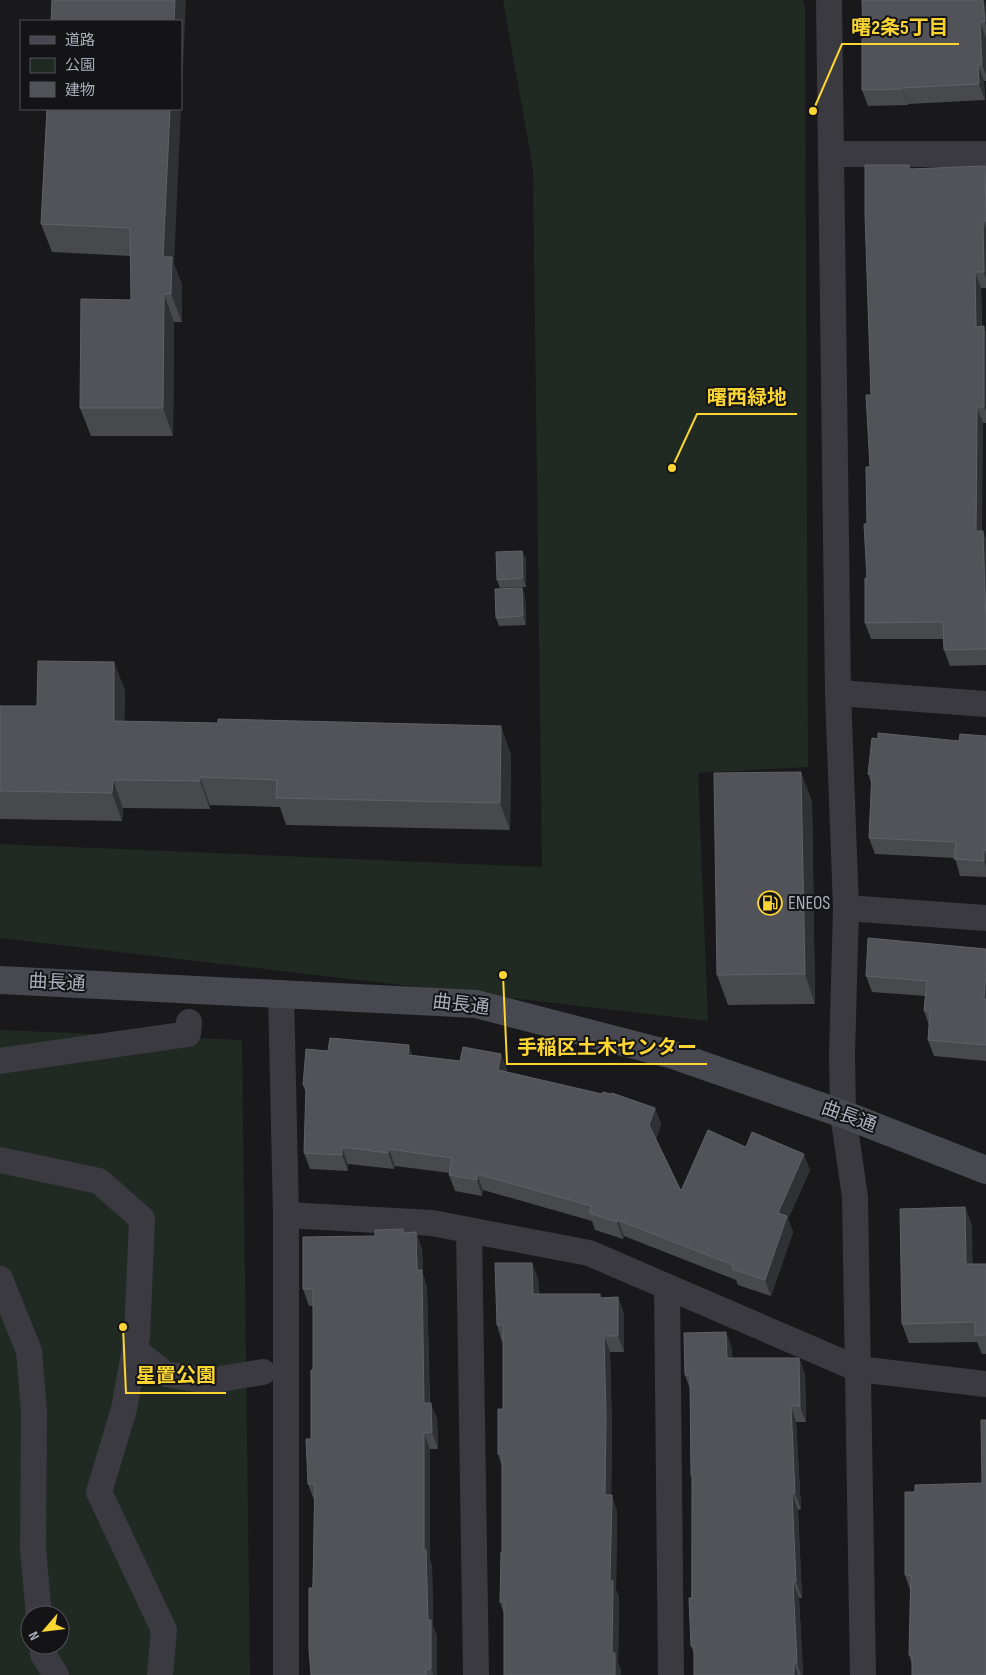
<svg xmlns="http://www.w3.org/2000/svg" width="986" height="1675" viewBox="0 0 986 1675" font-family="'Sofia Sans Condensed','Noto Sans JP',sans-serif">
<rect width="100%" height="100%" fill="#19191b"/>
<!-- green -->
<g fill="#202a23" fill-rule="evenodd">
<polygon points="503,0 803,0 805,9 808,767 698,773 708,1021 0,938 0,844 542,867 533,169"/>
<path d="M0,1030L242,1040L250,1675H0ZM30,1615H60V1645H30Z"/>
</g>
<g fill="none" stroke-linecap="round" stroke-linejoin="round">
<!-- street -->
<g stroke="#3a3a40" stroke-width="26">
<polyline points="829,0 838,693 846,908 842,1055 843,1114 855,1197 863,1675"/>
<polyline points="831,154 986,154"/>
<polyline points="838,693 986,704"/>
<polyline points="846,908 986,918"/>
<polyline points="281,993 286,1215 286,1675"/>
<polyline points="0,1061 188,1034 189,1022"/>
<polyline points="0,1160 99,1181 142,1219 137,1337 124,1409 99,1492 164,1630 160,1675"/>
<polyline points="286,1215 432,1223 589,1253 858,1369 986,1384"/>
<polyline points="469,1231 476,1675"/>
<polyline points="0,1279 29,1351 34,1411 33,1550 39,1615"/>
<polyline points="667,1287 671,1675"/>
<polyline points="135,1350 165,1374 208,1381 263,1372"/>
<polyline points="42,1645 43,1654 56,1675"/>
</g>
<!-- secondary -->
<polyline stroke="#474850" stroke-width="28" points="0,980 476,1004 673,1055 843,1114 986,1170"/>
</g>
<!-- wall -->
<g fill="#47494d">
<polygon points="986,6 986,81 984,81 985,100 908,104 908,105 868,106 862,90 863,39"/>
<polygon points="47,109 174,264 182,285 182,322 174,322 173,436 91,436 80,408 131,300 131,256 52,252 41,224"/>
<polygon points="909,165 910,169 985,166 986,170 986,288 981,288 982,326 986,333 986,423 983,423 982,486 982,531 986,540 986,665 950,666 944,650 943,639 871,639 865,623 867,578 871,395"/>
<polygon points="522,551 526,559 526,587 500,588 497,580"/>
<polygon points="522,588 525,596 526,625 499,626 496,618"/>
<polygon points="125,690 124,721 511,754 510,830 286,825 280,807 210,805 210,809 123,808 122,821 0,819 0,706 37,706"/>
<polygon points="986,736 986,877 960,876 955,858 875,854 869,838 871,783 868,774 878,739 959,741"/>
<polygon points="812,801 815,1004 728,1005 717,975"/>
<polygon points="986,949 986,1061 934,1056 928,1040 929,1025 924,1011 925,996 872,992 866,976"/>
<polygon points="328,1051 413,1055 460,1061 501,1054 507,1070 506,1072 655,1108 661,1124 656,1139 681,1191 746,1147 810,1170 788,1219 793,1232 771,1296 738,1285 736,1280 624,1236 623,1239 595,1230 592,1221 483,1190 482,1196 455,1191 449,1175 450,1173 395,1166 394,1169 348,1164 348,1171 310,1169 304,1153 306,1093 303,1085"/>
<polygon points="965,1207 972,1226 972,1264 986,1264 986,1354 982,1354 977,1342 909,1343 902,1324"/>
<polygon points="403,1229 404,1233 416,1232 422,1249 423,1274 427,1287 430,1403 437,1419 438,1449 430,1449 430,1560 432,1566 433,1626 437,1636 437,1675 311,1675 314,1500 308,1484 311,1439 313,1370 313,1306 309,1306 303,1289"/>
<polygon points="532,1263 538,1279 539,1294 600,1294 601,1298 618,1297 624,1314 624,1352 610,1352 612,1432 611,1495 617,1511 616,1590 619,1597 618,1662 621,1670 621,1675 504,1675 504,1614 500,1602 502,1552 502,1467 498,1454 503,1409 503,1342 502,1342 497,1325"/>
<polygon points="732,1348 732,1358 799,1358 805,1374 806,1422 796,1422 801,1509 798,1510 802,1598 799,1598 803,1675 694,1675 694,1654 691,1646 692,1479 691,1475 690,1389 685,1375"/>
<polygon points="982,1483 986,1675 912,1664 909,1655 910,1590 905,1575 915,1492"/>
</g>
<!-- shaded-wall -->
<g fill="#303134">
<polygon points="175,0 186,0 174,264 182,285 182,322 171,294 163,257 170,109 181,109 181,21 174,21"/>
<polygon points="983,0 984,0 986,6 986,26 985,22"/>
<polygon points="980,22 986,38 986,75 982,64"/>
<polygon points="978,65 984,81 985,100 979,84"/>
<polygon points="902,88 908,104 908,105 902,89"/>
<polygon points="985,166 986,170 986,219"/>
<polygon points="983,221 986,229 986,278 984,272"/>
<polygon points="975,272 981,288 982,343 976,327"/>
<polygon points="164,294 174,322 173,436 163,408"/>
<polygon points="984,326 986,333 986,411 984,407"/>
<polygon points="977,407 983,423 982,547 976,531"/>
<polygon points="983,531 986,540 986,622"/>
<polygon points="522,551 526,559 526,587 523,578"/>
<polygon points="522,588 525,596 526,625 523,616"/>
<polygon points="114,662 125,690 124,749 114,721"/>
<polygon points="501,726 511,754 510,830 500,803"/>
<polygon points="801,772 812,801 815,1004 805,974"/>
<polygon points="200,777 210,805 210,809 200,781"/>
<polygon points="113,780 123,808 122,821 112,793"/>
<polygon points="984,850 986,855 986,868 984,861"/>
<polygon points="986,971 986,1005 984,999"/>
<polygon points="409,1045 415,1062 408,1055"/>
<polygon points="501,1054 507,1070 504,1086 498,1070"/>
<polygon points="655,1108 661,1124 655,1142 649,1125"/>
<polygon points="342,1147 348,1164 348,1171 342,1155"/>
<polygon points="389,1149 395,1166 394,1169 388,1153"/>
<polygon points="804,1154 810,1170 788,1219 793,1232 771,1296 765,1280 778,1213"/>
<polygon points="477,1174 483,1190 482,1196 477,1180"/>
<polygon points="965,1207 972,1226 973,1283 966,1264"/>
<polygon points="618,1220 624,1236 623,1239 617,1222"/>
<polygon points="416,1232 422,1249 423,1274 427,1287 430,1420 424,1403"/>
<polygon points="532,1263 538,1279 539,1311 533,1294"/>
<polygon points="618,1297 624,1314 624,1352 618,1336"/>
<polygon points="726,1332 732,1348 733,1374 727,1358"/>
<polygon points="604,1336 610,1352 612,1432 611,1511 605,1495"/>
<polygon points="799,1358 805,1374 806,1422 800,1406"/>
<polygon points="431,1403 437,1419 438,1449 432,1432"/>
<polygon points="791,1406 796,1422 801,1509 795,1493"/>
<polygon points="424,1433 430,1449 430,1560 432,1566 433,1626 437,1636 437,1675 433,1675 431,1669 428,1620 424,1550"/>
<polygon points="792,1493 798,1510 802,1598 796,1581"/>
<polygon points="612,1495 617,1511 616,1590 619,1597 618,1662 621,1670 621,1675 615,1675 612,1653 610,1581"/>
<polygon points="793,1582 799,1598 803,1675 801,1675 797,1663"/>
<polygon points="794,1663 798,1675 794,1675"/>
</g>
<!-- building -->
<g fill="#525359" stroke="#606168">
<polygon points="52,0 175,0 174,21 51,21"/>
<polygon points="862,0 983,0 985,22 980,22 982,64 978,65 979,84 902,88 902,89 862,90 862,39 863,39"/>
<polygon points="47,109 170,109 163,257 172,257 171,294 164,294 163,408 80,408 81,299 131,300 130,228 41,224"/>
<polygon points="865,165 909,165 909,169 985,166 986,221 983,221 984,272 975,272 976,327 984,326 984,407 977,407 976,531 983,531 986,622 986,649 944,650 943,622 865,623 865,578 867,578 864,524 867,524 866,467 870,467 866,395 871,395 865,214"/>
<polygon points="522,551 523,578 497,580 496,552"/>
<polygon points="522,588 523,616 496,618 495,589"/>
<polygon points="38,661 114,662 114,721 218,723 218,719 501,726 500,803 276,798 277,780 200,777 200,781 113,780 112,793 0,791 0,706 37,706"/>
<polygon points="878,733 959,741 960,734 986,736 986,850 984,850 984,861 954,859 956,842 869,838 872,774 868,774 872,738 878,739"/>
<polygon points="801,772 805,974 717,975 714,773"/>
<polygon points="868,938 986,949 986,971 984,999 986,999 986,1045 928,1040 930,1011 924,1011 927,981 866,976"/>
<polygon points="330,1038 409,1045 408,1055 460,1061 463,1047 501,1054 498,1070 602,1094 603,1092 611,1094 612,1093 655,1108 649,1125 681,1191 708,1130 746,1147 752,1132 804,1154 778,1213 787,1216 765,1280 732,1269 733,1265 618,1220 617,1222 589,1213 592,1206 477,1174 477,1180 449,1175 452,1158 389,1149 388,1153 342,1147 342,1155 304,1153 306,1086 303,1085 306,1049 328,1051"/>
<polygon points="965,1207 966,1264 986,1264 986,1335 975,1335 975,1322 902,1324 900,1209"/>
<polygon points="403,1229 403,1233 416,1232 417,1270 422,1270 424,1403 431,1403 432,1432 424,1433 424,1550 426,1550 428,1620 431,1620 431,1669 426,1669 426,1675 311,1675 309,1649 309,1588 313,1588 315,1484 308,1484 306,1439 311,1439 311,1370 313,1370 313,1289 303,1289 303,1237 375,1236 375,1230"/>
<polygon points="495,1263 532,1263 533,1294 600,1294 600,1298 618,1297 618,1336 604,1336 606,1416 605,1495 612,1495 610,1581 613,1581 612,1653 615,1653 615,1675 504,1675 504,1602 500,1602 501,1552 502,1552 502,1454 498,1454 498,1409 503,1409 503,1325 497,1325"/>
<polygon points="726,1332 727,1358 799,1358 800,1406 791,1406 795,1493 792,1493 796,1581 793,1582 797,1663 794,1663 794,1675 694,1675 694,1646 691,1646 689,1598 692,1598 692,1475 691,1475 690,1375 685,1375 684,1333"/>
<polygon points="981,1420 986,1420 986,1675 912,1675 912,1655 909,1655 911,1575 905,1575 905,1492 915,1492 915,1485 982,1483"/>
</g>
<!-- icons -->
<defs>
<g id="fuel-ring" transform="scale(1.25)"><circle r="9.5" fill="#141416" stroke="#fbd531" stroke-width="1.5"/><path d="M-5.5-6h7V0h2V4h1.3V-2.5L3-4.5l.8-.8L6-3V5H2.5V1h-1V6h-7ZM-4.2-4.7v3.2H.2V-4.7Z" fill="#fbd531"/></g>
</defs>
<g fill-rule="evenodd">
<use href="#fuel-ring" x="770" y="903"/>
</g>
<g text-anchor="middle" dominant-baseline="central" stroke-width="4" stroke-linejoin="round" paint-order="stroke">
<!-- poi labels -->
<g font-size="19" fill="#abadbb" stroke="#141416" text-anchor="start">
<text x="788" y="903">ENEOS</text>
</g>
<!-- street labels -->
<g font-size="19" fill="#abadbb" stroke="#141416">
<text transform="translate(57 983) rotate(3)">曲長通</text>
<text transform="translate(461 1005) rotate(7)">曲長通</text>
<text transform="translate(849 1117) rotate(20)">曲長通</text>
</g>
</g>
<!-- callouts -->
<path fill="none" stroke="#fbd531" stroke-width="2" d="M813 111L842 44H959M672 468L697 414H797M503 975L507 1064H707M123 1327L126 1393H226"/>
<g fill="#fbd531" stroke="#141416" stroke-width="2">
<circle cx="813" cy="111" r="5"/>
<circle cx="672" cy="468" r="5"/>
<circle cx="503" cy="975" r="5"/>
<circle cx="123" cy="1327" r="5"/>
</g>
<g font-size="20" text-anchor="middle" font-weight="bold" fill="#fbd531" stroke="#141416" stroke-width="4" stroke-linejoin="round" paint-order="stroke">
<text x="900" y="34">曙2条5丁目</text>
<text x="747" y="404">曙西緑地</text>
<text x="607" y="1054">手稲区土木センター</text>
<text x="176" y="1382">星置公園</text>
</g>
<!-- legend -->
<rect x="20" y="20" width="162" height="90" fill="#141416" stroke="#505158"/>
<rect x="30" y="36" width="25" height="8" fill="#474850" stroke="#505158"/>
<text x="65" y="45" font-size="15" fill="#abadbb">道路</text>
<rect x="30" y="58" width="25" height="15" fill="#202a23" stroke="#505158"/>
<text x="65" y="70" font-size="15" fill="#abadbb">公園</text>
<rect x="30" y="82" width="25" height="15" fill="#525359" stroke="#505158"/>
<text x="65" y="95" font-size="15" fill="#abadbb">建物</text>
<!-- north arrow -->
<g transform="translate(45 1630) rotate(242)"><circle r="24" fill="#141416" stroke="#505158"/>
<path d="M0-4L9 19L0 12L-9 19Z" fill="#fbd531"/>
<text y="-8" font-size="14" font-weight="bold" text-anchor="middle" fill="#abadbb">N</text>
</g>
</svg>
